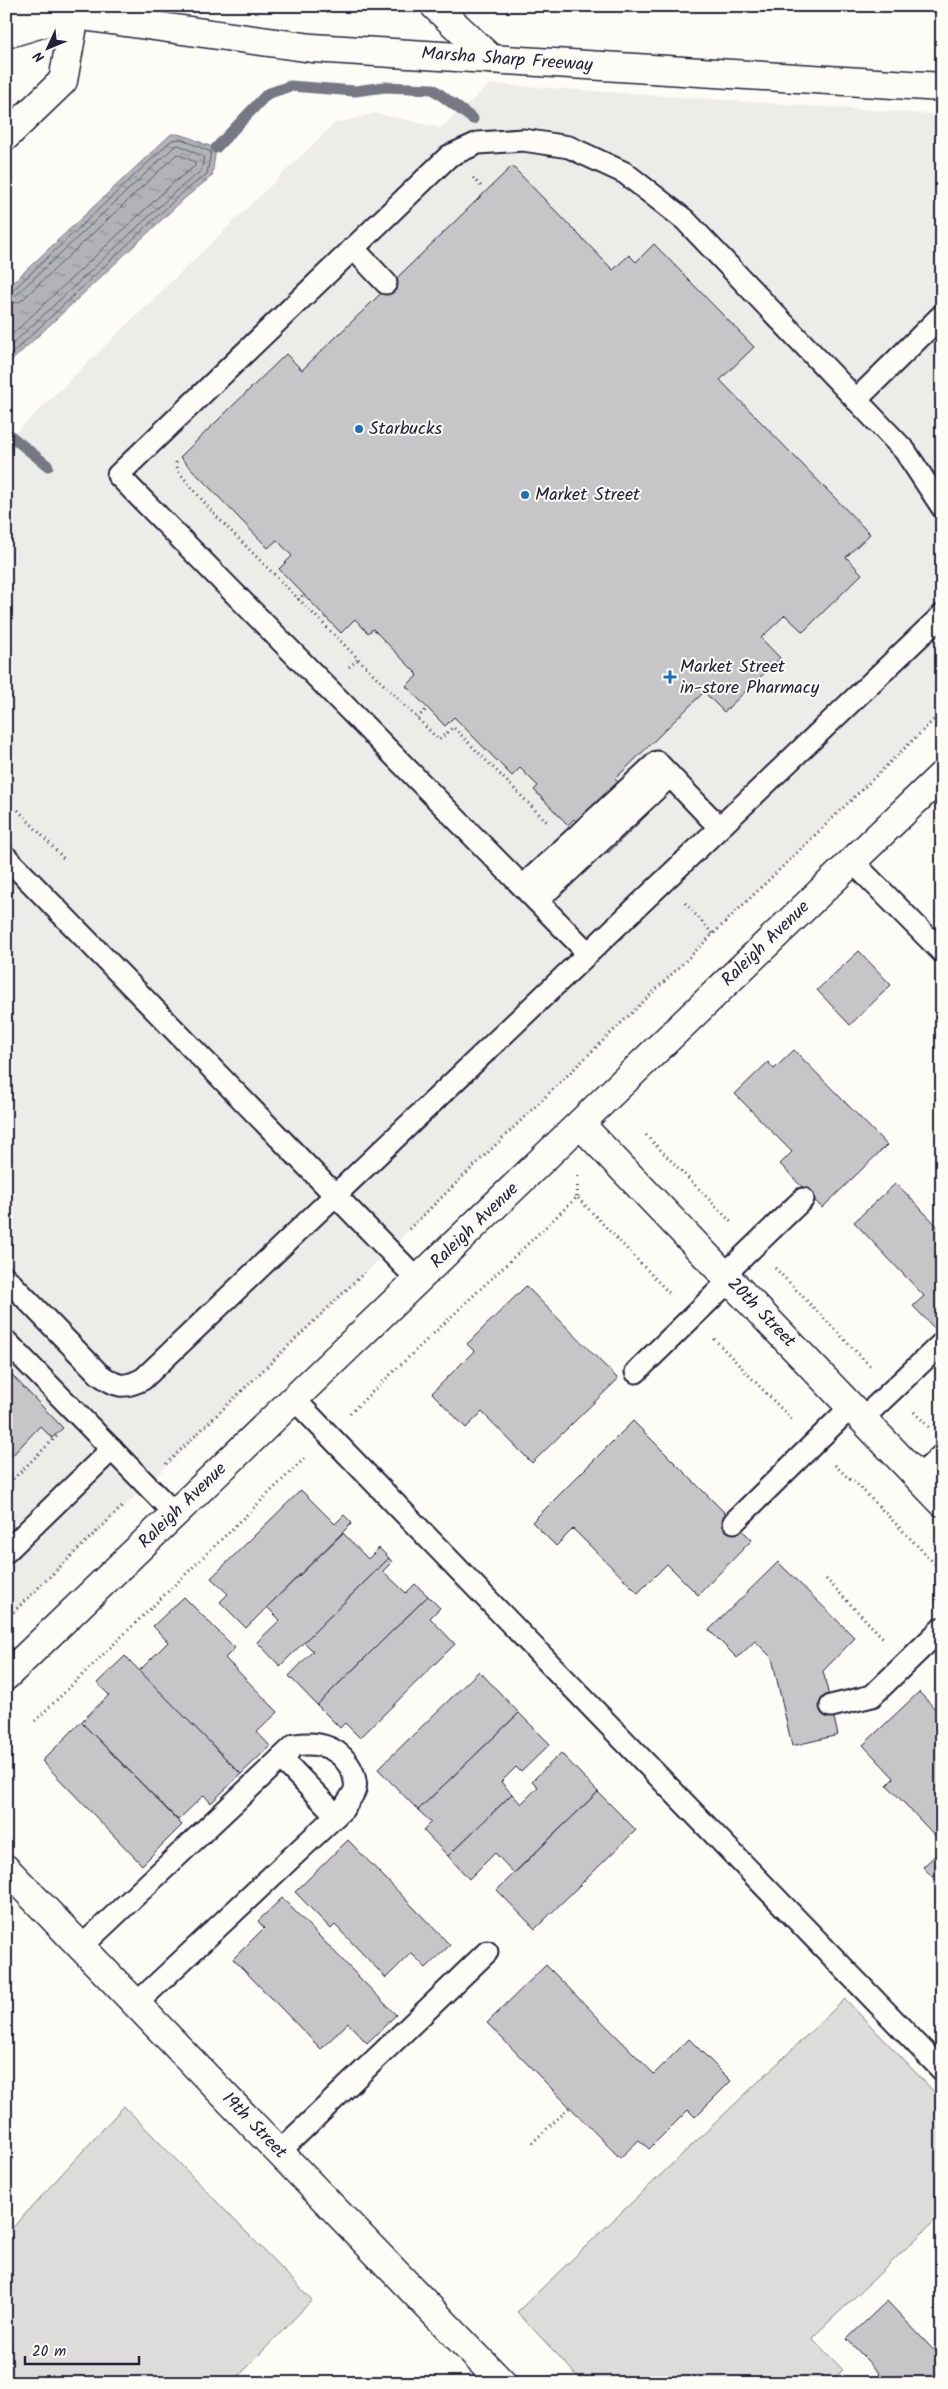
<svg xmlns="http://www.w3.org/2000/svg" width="948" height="2389" viewBox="0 0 948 2389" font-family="Kalam,sans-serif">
<defs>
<pattern id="water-ripples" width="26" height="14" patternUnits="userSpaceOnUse" patternTransform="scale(1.25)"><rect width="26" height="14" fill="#b2b2b7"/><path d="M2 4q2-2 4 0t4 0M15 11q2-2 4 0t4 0" fill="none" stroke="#909096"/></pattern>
</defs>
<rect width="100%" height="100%" fill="#fdfcf7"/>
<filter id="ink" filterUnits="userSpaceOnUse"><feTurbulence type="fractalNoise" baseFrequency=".02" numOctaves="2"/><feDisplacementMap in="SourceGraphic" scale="10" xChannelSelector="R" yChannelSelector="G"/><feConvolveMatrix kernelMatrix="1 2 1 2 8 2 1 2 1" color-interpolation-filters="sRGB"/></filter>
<g filter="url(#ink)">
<!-- built -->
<polygon fill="#ecece9" points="490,84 942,115 942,713 6,1622 6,442 334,124 375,113 441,128"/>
<!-- green -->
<g fill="#dddcdb" stroke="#807f8b">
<polygon points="845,1999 942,2100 942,2214 812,2338 843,2370 829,2383 584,2383 517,2312"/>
<polygon points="124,2106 312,2300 232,2383 6,2383 6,2235"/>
</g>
<!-- water -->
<path fill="url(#water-ripples)" stroke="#787885" d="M171,134C187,133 200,144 216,148L212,176L185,198L6,366V289Z"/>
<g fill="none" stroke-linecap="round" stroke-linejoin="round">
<!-- shore -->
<g stroke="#5c5c6d" stroke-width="1">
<polyline points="6,292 12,291 172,140 181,139 211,152 207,174 181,194 6,359"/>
<polyline points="6,299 16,295 175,146 179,145 204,157 201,171 177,190 6,350"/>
<polyline points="6,306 21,301 177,154 195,162 195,166 172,184 6,340"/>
</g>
<!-- stream -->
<g stroke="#787885" stroke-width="11">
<polyline points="216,148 267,94 290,86 355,91 385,87 433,89 473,119"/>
<polyline points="6,432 48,466"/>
</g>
</g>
<!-- building -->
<g fill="#c6c6c8" stroke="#22223b">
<polygon points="512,166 613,270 629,255 636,262 654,244 754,347 720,380 870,534 846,557 862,574 803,632 785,615 761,638 780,658 724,712 704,692 615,779 649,813 608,853 574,819 568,825 534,790 538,786 520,768 512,776 454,717 445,726 406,686 418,675 373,629 368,633 355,619 341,633 279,569 292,556 277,540 268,548 180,457 286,354 302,370"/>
<polygon points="859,951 891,985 850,1025 817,990"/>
<polygon points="794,1050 887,1145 822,1208 780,1164 792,1152 735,1094 768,1062 774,1069"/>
<polygon points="896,1183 942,1231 942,1336 913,1306 924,1296 854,1222"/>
<polygon points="526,1286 618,1379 532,1463 482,1412 466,1428 432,1393 474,1351 467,1344"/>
<polygon points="6,1369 63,1428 52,1438 40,1426 6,1462"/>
<polygon points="633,1421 752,1540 698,1595 667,1564 638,1593 573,1529 556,1546 532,1522"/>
<polygon points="301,1490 335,1524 344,1515 352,1523 246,1628 220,1602 228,1594 211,1578"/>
<polygon points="343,1533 368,1559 379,1548 389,1558 280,1666 257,1642 280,1620 267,1607"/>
<polygon points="389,1558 392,1562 383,1571 406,1593 415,1584 428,1596 317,1705 289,1676 313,1651 304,1642"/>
<polygon points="778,1562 855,1638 823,1671 838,1735 792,1746 772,1658 755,1641 737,1658 709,1630"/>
<polygon points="428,1596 440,1608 430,1618 455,1644 360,1738 345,1723 340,1728 317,1705"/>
<polygon points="184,1597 235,1648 225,1658 278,1712 257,1732 270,1746 241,1774 139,1671 168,1642 153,1626"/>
<polygon points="125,1656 241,1774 211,1803 204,1795 178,1820 81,1722 109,1695 97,1683"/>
<polygon points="479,1671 519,1713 418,1810 378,1769"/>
<polygon points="919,1692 942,1716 942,1843 887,1785 894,1778 863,1745"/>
<polygon points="519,1713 550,1744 521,1772 516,1767 501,1782 512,1794 448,1856 423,1830 431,1822 418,1810"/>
<polygon points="81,1722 182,1825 142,1865 42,1761"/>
<polygon points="561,1753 598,1792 514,1873 495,1853 469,1879 448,1856 512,1794 521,1804 538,1787 532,1781"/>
<polygon points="598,1792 636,1830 535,1929 497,1890"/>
<polygon points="348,1840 450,1945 426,1968 411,1953 386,1978 335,1925 331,1929 295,1892"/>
<polygon points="942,1849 942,1887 923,1867"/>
<polygon points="282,1898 396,2015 367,2043 348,2023 321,2049 233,1959 264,1928 258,1921"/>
<polygon points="546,1965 654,2074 689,2039 731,2081 695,2117 688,2110 649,2149 639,2140 620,2158 487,2023"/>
<polygon points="887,2301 942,2359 942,2383 871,2383 880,2374 847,2339"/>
</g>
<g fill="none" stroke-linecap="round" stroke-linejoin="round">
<!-- service casing -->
<g stroke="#22223b" stroke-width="25">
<g id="service">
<polyline points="353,248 386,283"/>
<polyline points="856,400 942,315"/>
<polyline points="6,857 418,1280"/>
<polyline points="852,861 942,952"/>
<polyline points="523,886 657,762 719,827"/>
<polyline points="537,901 670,776"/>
<polyline points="587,952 118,475 449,156 478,143 523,140 569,147 625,173 685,220 905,451 942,507"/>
<polyline points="724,1275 803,1199"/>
<path d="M6,1278L99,1374C117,1387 123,1389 143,1379L942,615"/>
<polyline points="6,1341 175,1514"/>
<polyline points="636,1372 730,1280"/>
<polyline points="294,1399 942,2070"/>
<polyline points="862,1419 941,1344"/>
<polyline points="918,1477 942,1455"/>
<polyline points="734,1522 851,1407"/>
<polyline points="6,1552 112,1449"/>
<polyline points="831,1706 872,1696 942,1628"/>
<polyline points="281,1758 336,1815"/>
<path d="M81,1947L295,1745C321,1741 342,1748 353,1773C355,1780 357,1786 354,1792C351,1798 346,1804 343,1809L136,2004"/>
<polyline points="279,2152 487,1952"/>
</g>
</g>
<!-- minor casing -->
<g stroke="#22223b" stroke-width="31">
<g id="minor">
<polyline points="580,1124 942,1502"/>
<polyline points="6,1676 942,775"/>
</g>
</g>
<!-- secondary casing -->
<g stroke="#22223b" stroke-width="31">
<g id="secondary">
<polyline points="435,6 491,59"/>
<polyline points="75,15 312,48 942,87"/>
<polyline points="6,34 76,13"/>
<polyline points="6,136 63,81 75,15"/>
</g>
</g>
<!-- primary casing -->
<g stroke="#22223b" stroke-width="31">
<polyline id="primary" points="6,1869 502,2383"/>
</g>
<!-- motorway casing -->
<g stroke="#22223b" stroke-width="31">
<polyline id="motorway" points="6,7 75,15"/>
</g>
<!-- path -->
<g stroke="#22223b" stroke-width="3" stroke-dasharray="1 4" stroke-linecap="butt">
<polyline points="473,178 483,188"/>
<polyline points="176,462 178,471 214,514 439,740 453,727 548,823"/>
<polyline points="298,600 304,594"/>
<polyline points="349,667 358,659"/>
<polyline points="417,718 428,708"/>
<polyline points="18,810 66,861"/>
<polyline points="685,903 713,934"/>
<polyline points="646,1135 733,1224"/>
<polyline points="577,1197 578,1173"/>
<polyline points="409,1229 942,712"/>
<polyline points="775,1268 872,1368"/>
<polyline points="714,1339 793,1421"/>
<polyline points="914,1412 929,1427"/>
<polyline points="350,1413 577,1197 671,1295"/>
<polyline points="166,1464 367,1270"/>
<polyline points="835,1465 849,1479 854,1481 942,1571"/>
<polyline points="6,1486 57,1436"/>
<polyline points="826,1579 885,1640"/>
<polyline points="6,1619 124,1505"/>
<polyline points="35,1721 307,1456"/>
<polyline points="532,2143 570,2107"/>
</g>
<!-- service -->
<use href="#service" stroke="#fdfcf7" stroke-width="21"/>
<!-- minor -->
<use href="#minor" stroke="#fdfcf7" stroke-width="28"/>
<!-- secondary -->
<use href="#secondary" stroke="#fdfcf7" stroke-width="28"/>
<!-- primary -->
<use href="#primary" stroke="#fdfcf7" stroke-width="28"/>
<!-- motorway -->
<use href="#motorway" stroke="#fdfcf7" stroke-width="28"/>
</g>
</g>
<!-- markers -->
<g fill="#1f6fb2" stroke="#fdfcf7" stroke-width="2">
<circle cx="359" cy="429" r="5"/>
<circle cx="525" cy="495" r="5"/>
<path d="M667.5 669.5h5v5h5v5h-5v5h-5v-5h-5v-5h5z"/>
</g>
<g text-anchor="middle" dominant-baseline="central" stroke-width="4" stroke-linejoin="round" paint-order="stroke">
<!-- street labels -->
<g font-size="18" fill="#22223b" stroke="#fdfcf7">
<text transform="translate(507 60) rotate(4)">Marsha Sharp Freeway</text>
<text transform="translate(766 944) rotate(-44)">Raleigh Avenue</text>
<text transform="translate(475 1226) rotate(-44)">Raleigh Avenue</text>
<text transform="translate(761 1313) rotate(46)">20th Street</text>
<text transform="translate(183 1506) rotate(-44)">Raleigh Avenue</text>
<text transform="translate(254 2126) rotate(46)">19th Street</text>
</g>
<!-- poi labels -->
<g font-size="18" fill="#22223b" stroke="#fdfcf7" text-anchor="start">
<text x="369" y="429">Starbucks</text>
<text x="535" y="495">Market Street</text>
<text x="680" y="667">Market Street<tspan x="680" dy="21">in-store Pharmacy</tspan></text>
</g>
</g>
<!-- margin -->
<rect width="948" height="2389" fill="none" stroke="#fdfcf7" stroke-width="25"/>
<rect x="12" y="12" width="923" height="2364" fill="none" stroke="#22223b" stroke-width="2" filter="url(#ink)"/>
<!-- north arrow -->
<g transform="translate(48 48) rotate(226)" stroke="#fdfcf7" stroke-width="4" paint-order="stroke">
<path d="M0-4L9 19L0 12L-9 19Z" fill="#22223b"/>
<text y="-8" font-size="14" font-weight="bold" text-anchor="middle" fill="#22223b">N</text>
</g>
<!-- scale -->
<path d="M25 2356v8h114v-8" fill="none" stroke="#22223b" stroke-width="2.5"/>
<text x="32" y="2356" font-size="15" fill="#22223b" stroke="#fdfcf7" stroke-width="4" paint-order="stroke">20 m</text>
</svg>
